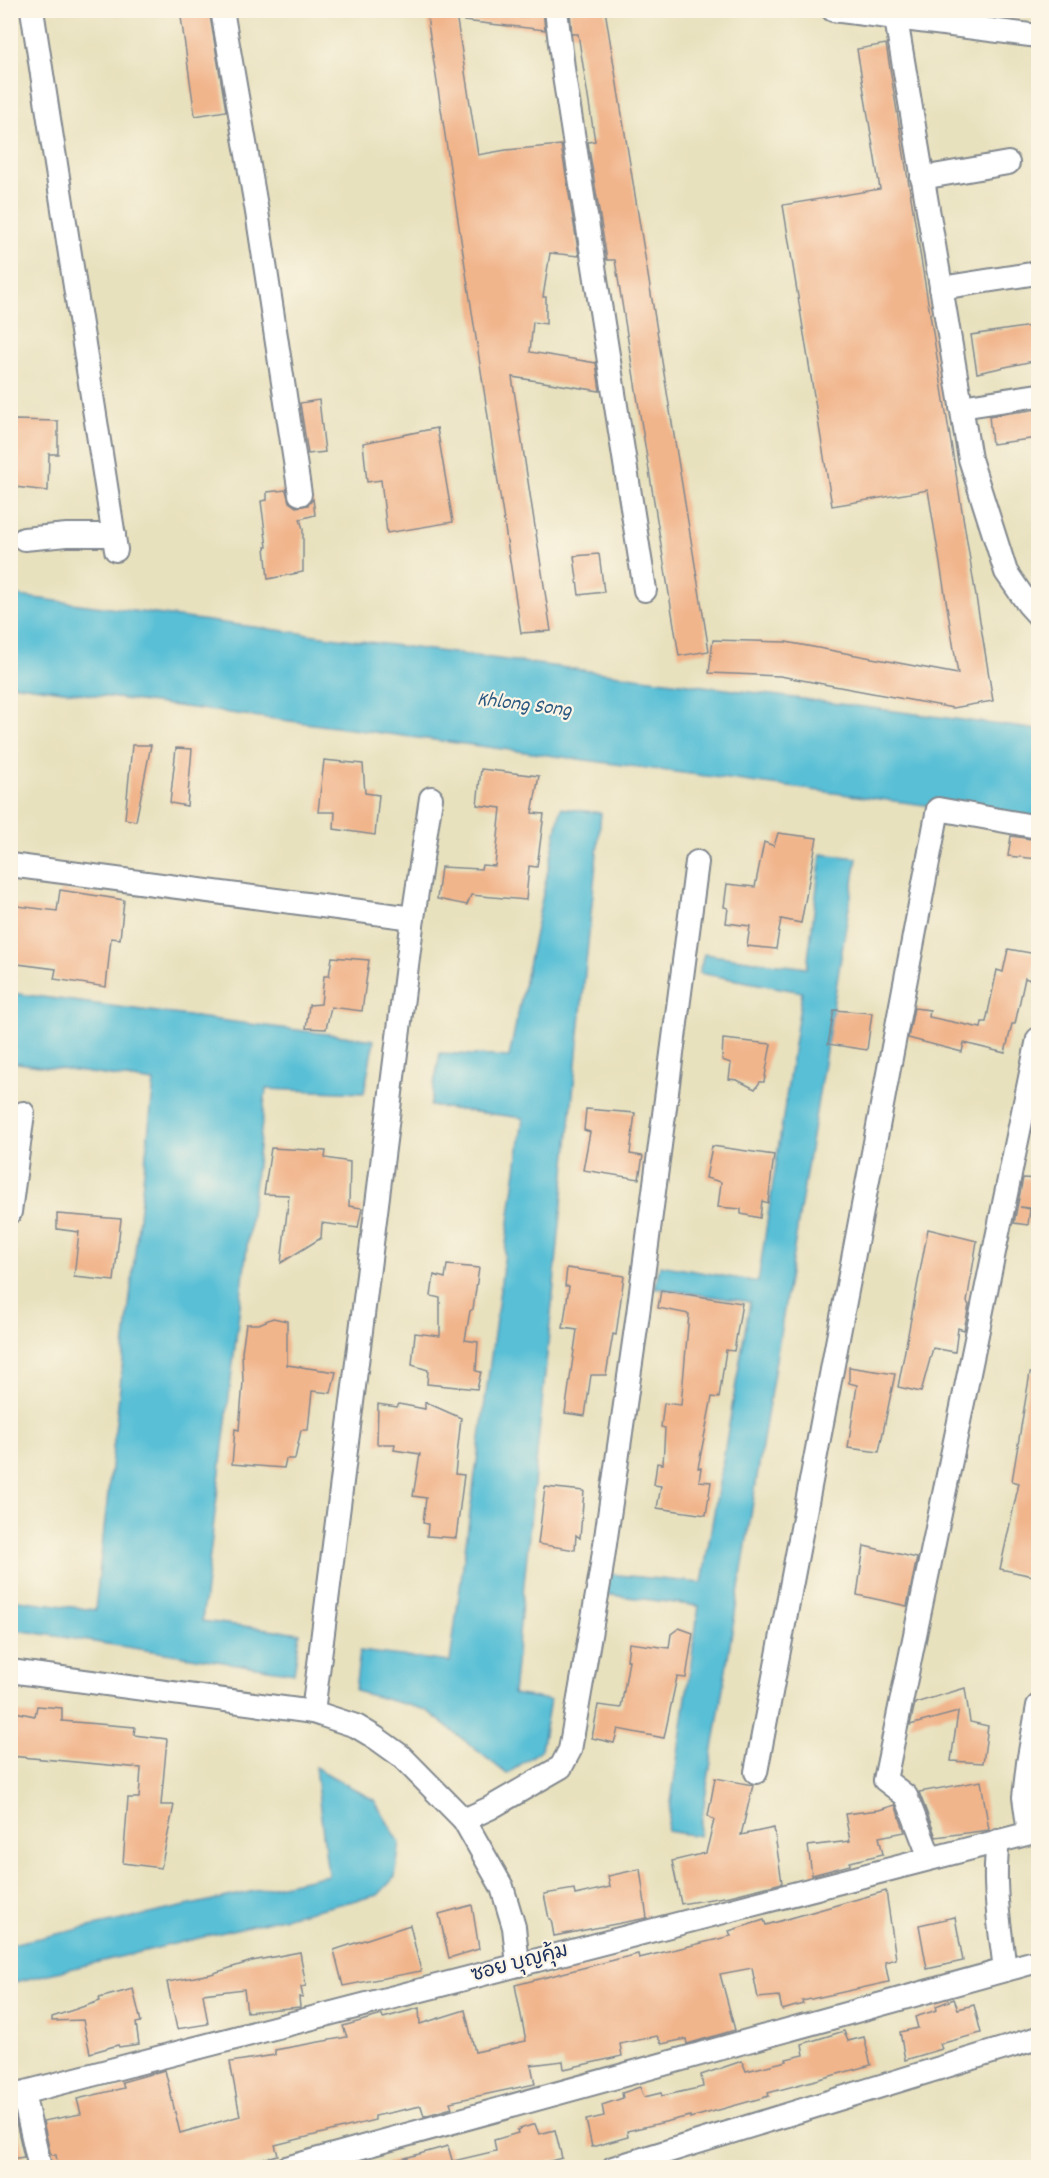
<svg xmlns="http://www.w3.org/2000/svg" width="1049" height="2178" viewBox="0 0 1049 2178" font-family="Dekko,'Playpen Sans Thai',sans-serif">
<rect width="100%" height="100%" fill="#fcf5e5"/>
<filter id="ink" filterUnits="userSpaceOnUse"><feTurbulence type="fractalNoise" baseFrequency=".0167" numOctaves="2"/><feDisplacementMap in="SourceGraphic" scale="12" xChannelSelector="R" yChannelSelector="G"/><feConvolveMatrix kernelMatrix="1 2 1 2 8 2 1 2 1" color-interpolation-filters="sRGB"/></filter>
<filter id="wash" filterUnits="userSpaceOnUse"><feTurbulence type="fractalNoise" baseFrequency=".008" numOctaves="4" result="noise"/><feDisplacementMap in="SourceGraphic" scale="24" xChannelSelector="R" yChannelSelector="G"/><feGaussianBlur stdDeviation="1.35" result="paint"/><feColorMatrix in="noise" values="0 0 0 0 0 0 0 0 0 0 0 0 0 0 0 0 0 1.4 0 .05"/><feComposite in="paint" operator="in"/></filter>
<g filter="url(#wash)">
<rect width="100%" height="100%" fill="#e8e1be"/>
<!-- water -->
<g fill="#58bfd6" stroke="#3a779a" stroke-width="1.5">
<polygon points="11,595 1038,730 1038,820 11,684"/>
<polygon points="561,808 601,813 513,1694 550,1700 541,1750 507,1774 426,1710 355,1691 360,1651 450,1662 523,1118 430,1106 440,1053 509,1057"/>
<polygon points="821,854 857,858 699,1836 667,1831 699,1606 604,1594 608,1574 702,1583 750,1302 655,1288 660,1265 758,1282 802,992 699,973 704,954 807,968"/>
<polygon points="11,993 374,1040 364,1093 266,1089 202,1621 300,1633 294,1673 11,1629 11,1599 95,1610 154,1082 11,1062"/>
<polygon points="315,1767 374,1800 400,1843 395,1877 378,1895 11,1983 11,1944 328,1875"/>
</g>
<g id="blocks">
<!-- building -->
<g fill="#f1b58c">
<polygon points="180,10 209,10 226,111 195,116"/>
<polygon points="464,10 543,10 545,30 464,21"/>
<polygon points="576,10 605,10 709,651 679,656 615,260 607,260 588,142 595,141 578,34 572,34 570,12"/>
<polygon points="456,14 478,155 506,150 561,145 579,256 550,253 543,297 546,297 546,324 533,322 530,352 596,363 600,391 512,377 551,631 521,633 427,17"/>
<polygon points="886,44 993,701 953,708 780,676 709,673 713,640 786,642 958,674 928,490 832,506 783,205 880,189 857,49"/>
<polygon points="1038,325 1038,360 977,373 971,335"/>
<polygon points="319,400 325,452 308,454 300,403"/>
<polygon points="1038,409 1038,438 992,444 989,416"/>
<polygon points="13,420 58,421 58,454 49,454 48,491 15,487"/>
<polygon points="437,428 453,522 387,533 381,480 367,482 363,443"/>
<polygon points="286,490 289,502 296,507 308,505 313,499 315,515 300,519 303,529 303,572 268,579 265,547 267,547 261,501 267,500 267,492"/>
<polygon points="599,554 604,592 579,595 574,556"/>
<polygon points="132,745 151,745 136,821 125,819"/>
<polygon points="176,748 192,749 187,806 170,803"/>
<polygon points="324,760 363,764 365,793 379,795 375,835 334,829 335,812 318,812"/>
<polygon points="481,769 539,776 532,813 544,814 537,867 529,866 526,900 471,895 467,905 437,899 441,867 481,869 482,865 495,866 501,808 477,805"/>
<polygon points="778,833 817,838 801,923 781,919 776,949 747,946 750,926 726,923 728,908 724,907 727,884 755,887 764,842 774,846"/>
<polygon points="1011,836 1038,840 1038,859 1008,856"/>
<polygon points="60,890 124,900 120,939 111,938 106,987 54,979 56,969 10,963 10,905 57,911"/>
<polygon points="1008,949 1037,954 1030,980 1025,978 1015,1024 1012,1024 1005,1053 964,1043 962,1052 908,1038 914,1008 930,1010 929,1017 981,1028 982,1022 986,1022 997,970 1003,972"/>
<polygon points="332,957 369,960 362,1011 331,1007 326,1029 306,1028 309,1005 321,1004 324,976 329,976"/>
<polygon points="834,1010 872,1013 867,1050 828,1044"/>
<polygon points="723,1039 771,1044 764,1082 760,1082 755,1089 737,1080 729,1079 731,1063 722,1060"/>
<polygon points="586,1109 635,1113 630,1154 643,1156 639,1179 583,1170 590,1132 584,1130"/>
<polygon points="712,1146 774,1155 768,1203 762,1201 760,1218 741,1214 741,1209 718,1207 721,1182 706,1178"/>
<polygon points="271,1148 326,1151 325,1158 350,1162 349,1206 362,1208 358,1228 322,1223 321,1238 281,1263 289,1195 264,1194"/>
<polygon points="1023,1178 1038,1179 1038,1209 1020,1207 1030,1209 1028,1225 1014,1223"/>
<polygon points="57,1214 121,1219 114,1281 74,1277 79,1232 57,1229"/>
<polygon points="928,1229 977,1241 967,1302 969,1305 964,1330 958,1328 955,1352 933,1348 921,1392 898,1387"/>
<polygon points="447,1265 479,1268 473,1309 470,1311 465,1340 478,1342 476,1371 481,1372 477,1389 427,1384 428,1370 412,1365 415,1333 440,1336 440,1298 431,1296 434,1275 445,1278"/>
<polygon points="567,1268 624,1276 616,1335 613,1334 606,1375 591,1375 585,1416 565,1413 577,1330 563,1328 569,1286 565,1286"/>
<polygon points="661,1290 742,1303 734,1351 726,1350 719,1398 712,1397 698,1468 701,1468 699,1481 711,1482 706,1515 657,1508 661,1486 654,1485 657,1463 663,1464 665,1428 661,1427 664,1403 681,1405 689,1314 658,1308"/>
<polygon points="273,1318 287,1321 287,1365 336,1372 331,1393 312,1391 308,1430 301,1430 295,1459 286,1459 284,1468 232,1464 235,1429 239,1430 243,1382 242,1352 246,1324 259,1324"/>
<polygon points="849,1367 895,1374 879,1452 848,1448 857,1385 849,1383"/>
<polygon points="1030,1373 1038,1374 1038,1577 1000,1569 1019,1483 1012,1481"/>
<polygon points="425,1402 461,1418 455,1474 464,1475 456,1538 427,1536 428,1524 423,1523 426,1498 413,1496 420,1454 394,1450 395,1444 377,1444 378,1404 397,1407 399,1404 425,1409"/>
<polygon points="545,1487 584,1491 580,1538 576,1535 575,1550 538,1544"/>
<polygon points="864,1546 917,1558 907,1606 857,1595"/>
<polygon points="679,1628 693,1633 686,1678 677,1677 664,1738 618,1729 614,1743 592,1738 598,1705 621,1708 629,1660 627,1660 629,1643 669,1648 671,1634"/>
<polygon points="965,1688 970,1722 988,1726 983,1763 951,1761 958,1712 910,1725 915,1703"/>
<polygon points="37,1706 62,1708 62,1721 135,1727 134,1735 167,1739 161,1805 174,1805 161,1868 123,1863 128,1798 139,1798 141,1768 10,1756 10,1711 35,1716"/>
<polygon points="715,1778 753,1785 741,1835 774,1828 782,1883 730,1896 681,1904 672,1861 706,1853 714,1820 708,1816"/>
<polygon points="981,1781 989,1830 936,1837 919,1792"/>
<polygon points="895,1805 905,1832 879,1837 883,1854 850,1862 850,1865 812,1875 808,1846 850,1841 845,1814 879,1810"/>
<polygon points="640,1869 647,1918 554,1936 551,1919 549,1919 544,1894 574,1889 575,1895 610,1887 608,1876"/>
<polygon points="886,1891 896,1959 885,1962 889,1982 802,2001 803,2004 782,2010 779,1996 758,1998 752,1968 720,1974 735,2030 687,2044 686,2039 662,2044 657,2036 620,2044 622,2056 564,2069 563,2061 531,2065 535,2084 450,2102 452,2108 424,2116 421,2106 375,2116 375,2120 275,2145 278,2155 227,2168 58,2168 56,2155 52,2155 50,2152 43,2121 81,2114 77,2099 124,2088 122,2082 165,2070 180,2133 240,2116 230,2062 275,2055 275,2050 347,2037 343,2026 382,2015 383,2018 419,2008 420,2024 465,2010 475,2052 526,2041 515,1985 638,1954 639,1958 731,1936 729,1931 764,1920 766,1925"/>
<polygon points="472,1905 479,1949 449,1958 439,1914"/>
<polygon points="955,1917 963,1961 927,1969 919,1925"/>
<polygon points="410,1925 421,1971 343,1986 334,1950"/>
<polygon points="300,1952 306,1986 301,1987 303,1998 299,1997 300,2007 247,2012 244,1989 203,1994 208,2024 177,2029 167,1982 211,1974 252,1961"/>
<polygon points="133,1989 141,2022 136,2023 139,2044 119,2047 118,2045 90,2053 83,2020 52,2021 52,2017 100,2001 99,1998"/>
<polygon points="954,1999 958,2009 974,2005 981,2033 940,2044 942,2049 905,2060 900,2032 918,2028 915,2017 937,2010 936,2006"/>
<polygon points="844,2031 848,2041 864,2037 871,2065 768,2093 769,2096 690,2118 690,2116 627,2131 628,2137 592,2147 586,2120 604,2116 602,2105 623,2098 622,2093 640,2087 644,2097 661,2093 662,2096 703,2087 701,2075 742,2061 746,2071 787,2061 786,2059 804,2055 802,2044"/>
<polygon points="10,2109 13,2109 24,2157 10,2159"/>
<polygon points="535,2124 539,2134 555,2130 562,2158 524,2168 388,2168 387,2163 448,2146 454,2167 453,2161 496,2151 494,2140 518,2133 517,2130"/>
</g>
</g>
</g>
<g filter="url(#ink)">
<use href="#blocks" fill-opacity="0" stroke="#82888e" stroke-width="1.5"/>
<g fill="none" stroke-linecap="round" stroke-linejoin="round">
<!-- minor casing -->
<g stroke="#82888e" stroke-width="26">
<g id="minor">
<polyline points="32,10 116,550"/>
<polyline points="222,10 257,212 300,494"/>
<polyline points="556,10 564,76 645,590"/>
<polyline points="833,10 1038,36"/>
<polyline points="896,19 970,459 1006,572 1028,604 1038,615"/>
<polyline points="922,178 1008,163"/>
<polyline points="941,288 1031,274"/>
<polyline points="961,407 1038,395"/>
<polyline points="24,539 67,535 114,535"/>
<polyline points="10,865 413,918"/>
<polyline points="10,1212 23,1113"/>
<polyline points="10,1671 313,1712 356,1726 376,1738 401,1756 464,1820 502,1887 514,1927 518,1965"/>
<polyline points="313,1712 413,918 431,798"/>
<polyline points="756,1772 938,809 1038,827"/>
<polyline points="464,1820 490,1808 561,1767 570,1750 601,1572 638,1314 697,862"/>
<polyline points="1029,1833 1024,1797 1028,1763 1038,1706"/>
<path d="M998,1841C992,1885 1000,1927 1005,1970"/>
<polyline points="930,1858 906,1796 885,1780 1038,1039"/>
<polyline points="23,2093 40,2168"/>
<polyline points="10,2096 1038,1831"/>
<polyline points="286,2168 1038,1961"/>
<polyline points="613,2168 1038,2038"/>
</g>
</g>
<!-- minor -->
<use href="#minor" stroke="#fff" stroke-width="22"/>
</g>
</g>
<g text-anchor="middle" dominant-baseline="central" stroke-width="4.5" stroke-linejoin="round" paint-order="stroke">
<!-- street labels -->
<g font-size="20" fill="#1b2f5e" stroke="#fcf5e5">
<text transform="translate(520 1964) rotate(-15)">ซอย บุญคุ้ม</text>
</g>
<!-- water labels -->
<g font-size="21" font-style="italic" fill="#2d5a82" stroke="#fcf5e5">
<text transform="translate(524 706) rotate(7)">Khlong Song</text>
</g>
</g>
<!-- margin -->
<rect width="1049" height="2178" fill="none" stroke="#fcf5e5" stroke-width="36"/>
</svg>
